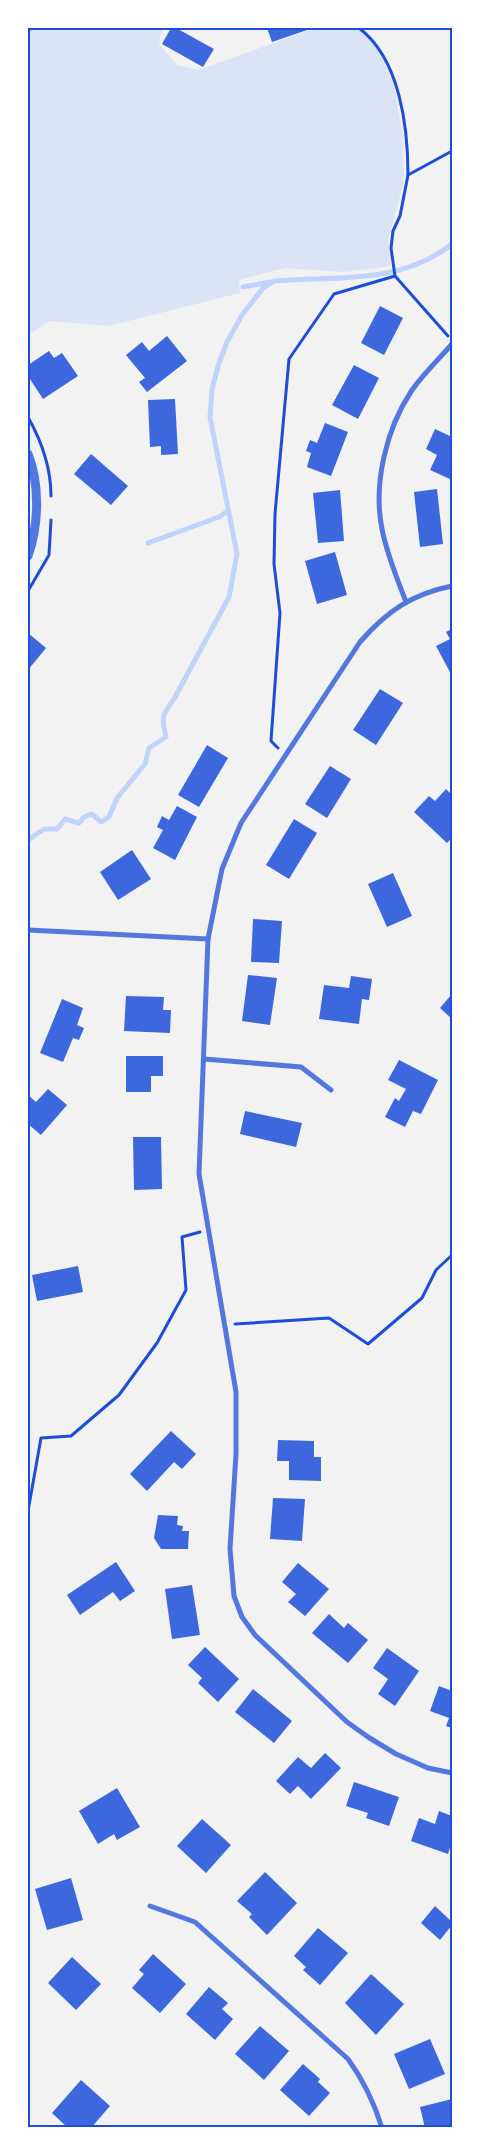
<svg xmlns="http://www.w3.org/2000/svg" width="480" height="2155" viewBox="0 0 480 2155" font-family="'Noto Sans',sans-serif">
<rect width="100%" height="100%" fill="#f2f2f2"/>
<!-- green -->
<polygon fill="#dbe4f7" points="28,28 162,28 159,44 177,65 199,70 315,28 356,28 369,38 379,52 394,85 403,136 404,182 388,240 391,266 344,272 285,268 239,280 240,293 109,326 50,321 28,335"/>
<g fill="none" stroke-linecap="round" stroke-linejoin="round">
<!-- stream -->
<g stroke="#bfd3fe" stroke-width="5">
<polyline points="243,287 270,282"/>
<polyline points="148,543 219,517 228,511"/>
<path d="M28,840L44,829H57L65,819L79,823L84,817L92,814L101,822L109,817L117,798L145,764L149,748L166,737C161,717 162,715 174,699L229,597L237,554L210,417L212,389L218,366L227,342L242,315L263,288L274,281C337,276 400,285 452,244"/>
</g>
</g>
<!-- building -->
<g fill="#3d67dc">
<polygon points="171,28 176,28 214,49 203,67 162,44"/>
<polygon points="267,28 313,28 272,42"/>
<polygon points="380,306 403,318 384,355 361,343"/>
<polygon points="167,336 187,361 147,392 139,382 145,378 126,355 142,342 149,351"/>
<polygon points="49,351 54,358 62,353 78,376 43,399 28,376 28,365"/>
<polygon points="354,365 379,378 358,419 332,405"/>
<polygon points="175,399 178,454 161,455 161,446 150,447 148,400"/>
<polygon points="325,423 348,432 331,476 307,467 311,453 306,451 310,440 317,443"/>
<polygon points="435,429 452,437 452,480 430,470 437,455 426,449"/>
<polygon points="91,454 128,486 111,505 74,474"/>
<polygon points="437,489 443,544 420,547 414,492"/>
<polygon points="340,490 344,541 318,543 313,493"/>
<polygon points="335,552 347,595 317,604 305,561"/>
<polygon points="452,629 452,676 436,646 450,639 446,632"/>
<polygon points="28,633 46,648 28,670"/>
<polygon points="380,689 403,703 376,745 353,730"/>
<polygon points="207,745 228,758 199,807 178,795"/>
<polygon points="330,766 351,779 327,818 305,804"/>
<polygon points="446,789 452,795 452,838 447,843 414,812 429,796 435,801"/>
<polygon points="177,806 197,817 175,860 153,848 163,830 157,827 162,816 169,820"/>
<polygon points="294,819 317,833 289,879 266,865"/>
<polygon points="132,850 151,879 118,900 100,872"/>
<polygon points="393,873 412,916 387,927 368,884"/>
<polygon points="253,919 282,921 279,963 251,962"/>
<polygon points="248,975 277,978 270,1025 242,1021"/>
<polygon points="351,976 372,979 369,1000 362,999 359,1024 319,1019 324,985 349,988"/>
<polygon points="452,994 452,1019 440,1008"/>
<polygon points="126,996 164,997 163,1010 171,1010 170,1033 124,1031"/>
<polygon points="62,999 83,1008 77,1025 84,1028 79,1040 73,1038 63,1062 40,1053"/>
<polygon points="126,1056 163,1056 163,1076 151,1076 151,1092 126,1092"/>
<polygon points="399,1060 438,1080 421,1114 413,1111 405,1127 385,1117 395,1098 399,1101 406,1089 388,1080"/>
<polygon points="48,1089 67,1105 41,1135 28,1124 28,1095 36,1102"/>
<polygon points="245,1111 302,1123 296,1147 240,1134"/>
<polygon points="133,1137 161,1137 162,1189 134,1190"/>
<polygon points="78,1266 83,1292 37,1301 32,1275"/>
<polygon points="171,1431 196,1454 182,1469 174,1462 147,1491 130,1474"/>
<polygon points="278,1440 314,1441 314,1457 321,1457 321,1481 289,1480 289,1461 277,1461"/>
<polygon points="273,1498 305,1499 302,1541 270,1539"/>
<polygon points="158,1515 178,1516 177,1525 183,1526 182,1531 189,1531 188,1549 161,1549 154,1538"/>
<polygon points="116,1562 135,1591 120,1601 113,1592 80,1615 67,1595"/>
<polygon points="298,1563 329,1589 305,1616 288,1602 296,1594 282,1582"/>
<polygon points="192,1585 200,1635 172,1639 165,1589"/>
<polygon points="329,1614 344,1628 348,1623 368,1640 348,1663 312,1633"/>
<polygon points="205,1647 239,1679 218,1702 198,1683 202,1678 188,1665"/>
<polygon points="387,1648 419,1671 395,1706 378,1694 388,1679 373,1668"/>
<polygon points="439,1686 452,1691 452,1728 446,1726 449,1718 430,1711"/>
<polygon points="253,1689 292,1721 274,1743 235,1712"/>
<polygon points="325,1753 341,1768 311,1799 298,1786 290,1794 276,1781 298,1757 311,1768"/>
<polygon points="354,1782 399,1797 389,1826 366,1818 368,1813 346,1806"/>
<polygon points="117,1788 140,1827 117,1840 114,1834 98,1844 79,1811"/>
<polygon points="439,1811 452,1816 452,1841 448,1854 411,1841 419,1818 435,1824"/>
<polygon points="202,1819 231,1845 206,1873 177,1846"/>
<polygon points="265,1872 297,1903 267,1935 249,1917 252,1914 237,1901"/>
<polygon points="71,1878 83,1920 47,1930 35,1889"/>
<polygon points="435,1906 452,1922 452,1925 440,1940 421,1923"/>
<polygon points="318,1928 348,1953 320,1985 303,1970 306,1967 294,1956"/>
<polygon points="153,1954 186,1984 160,2013 132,1988 144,1974 139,1970"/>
<polygon points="72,1957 101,1984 76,2010 48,1983"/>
<polygon points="371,1974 404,2004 376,2035 345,2003"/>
<polygon points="209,1987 228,2003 222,2009 233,2019 215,2040 186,2014"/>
<polygon points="260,2026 289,2051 264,2080 235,2054"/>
<polygon points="430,2039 445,2074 409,2089 394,2054"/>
<polygon points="303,2064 320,2079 318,2082 330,2093 309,2116 280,2090"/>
<polygon points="81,2080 110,2106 91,2128 68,2128 52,2113"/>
<polygon points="452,2099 452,2128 425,2128 420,2107"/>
</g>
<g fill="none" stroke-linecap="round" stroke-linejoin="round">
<!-- path -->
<g stroke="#1d4ed8" stroke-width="3">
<path d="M359,28C400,59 408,127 408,175"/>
<polyline points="28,29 38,28"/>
<polyline points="395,276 391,248 393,231 400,216 408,175 452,151"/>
<path d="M28,417C42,442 51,467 51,496"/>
<polyline points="28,591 49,555 51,520"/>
<polyline points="278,748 271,741 280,613 274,564 275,514 289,359 334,294 395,276 448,336"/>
<polyline points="235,1324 329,1318 368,1344 422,1298 436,1270 452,1255"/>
<polyline points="28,1511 41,1438 71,1436 119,1395 157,1343 186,1290 182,1237 200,1232"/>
</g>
<!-- minor -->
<g stroke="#5277de" stroke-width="5">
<path d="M452,586C412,594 387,611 360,642L241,823L222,869L208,939L199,1174L236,1392V1454L230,1549L234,1596L242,1617L255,1635L347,1722L368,1737L396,1754L428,1768L452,1773"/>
<path d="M406,602C397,578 387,555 382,529C373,484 386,429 412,390C424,373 439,359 452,344"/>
<polyline points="28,930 208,939"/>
<polyline points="204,1059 301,1067 331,1090"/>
<path d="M150,1906L195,1922L348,2059C364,2081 374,2102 382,2128"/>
</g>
<!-- tertiary -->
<path stroke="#5277de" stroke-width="9" d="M28,454C40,484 39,525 28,556"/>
</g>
<!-- border -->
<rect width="480" height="2155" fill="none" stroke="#ffffff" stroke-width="58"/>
<rect x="29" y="29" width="422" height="2097" fill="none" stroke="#1d4ed8" stroke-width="2"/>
</svg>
